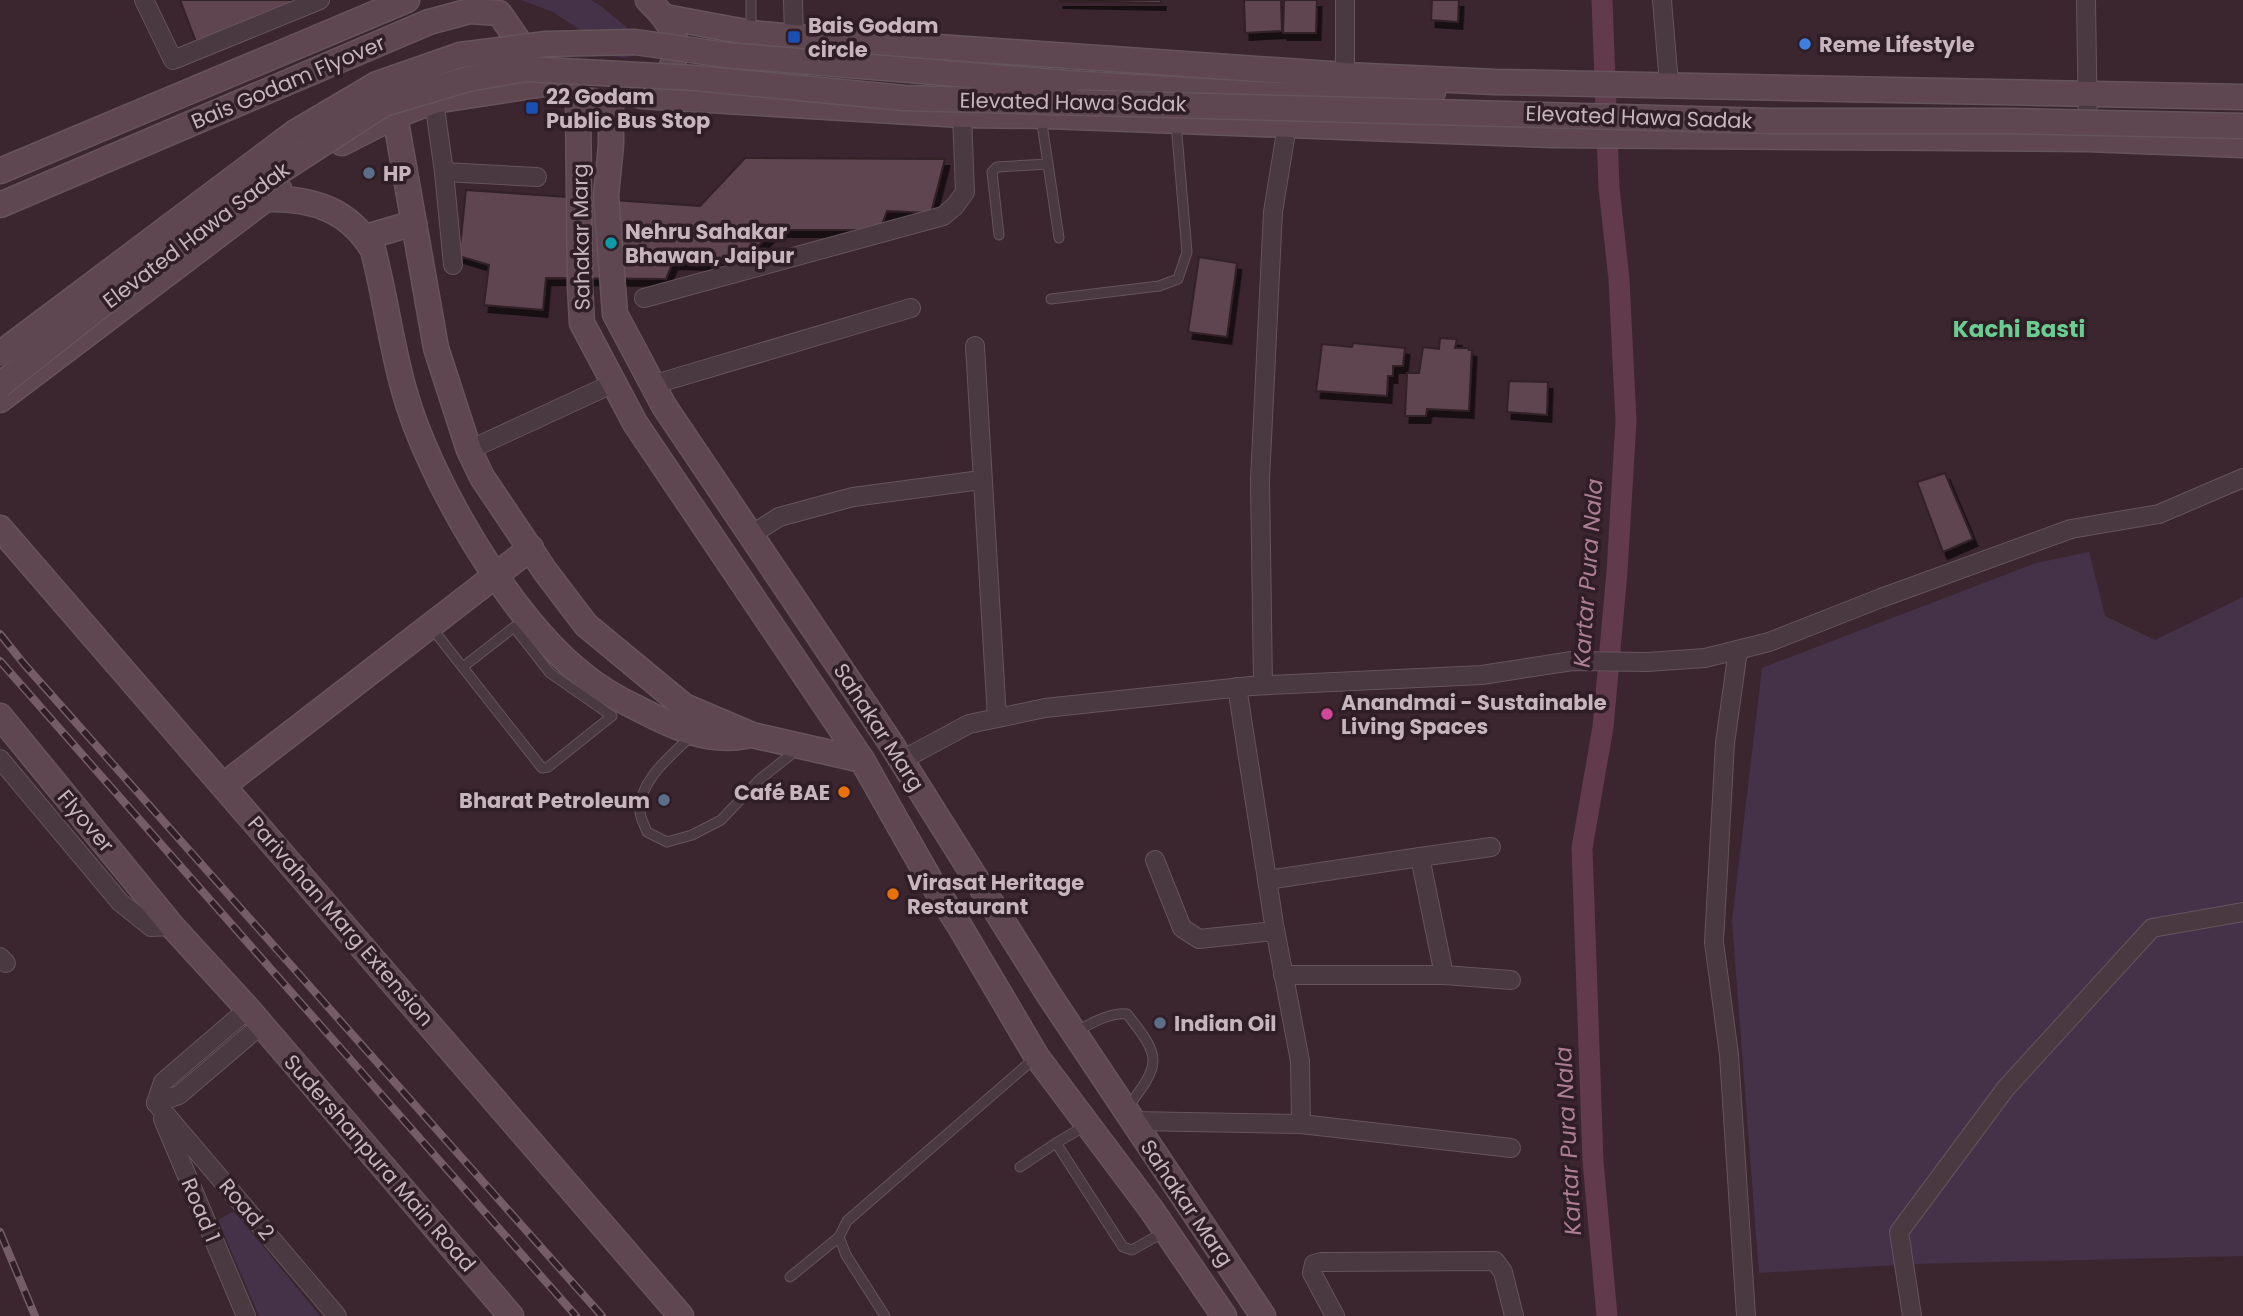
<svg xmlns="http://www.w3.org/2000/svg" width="2243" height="1316" viewBox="0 0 2243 1316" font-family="Poppins,sans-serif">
<defs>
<filter id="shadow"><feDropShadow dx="4.5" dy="7" stdDeviation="0" flood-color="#0009"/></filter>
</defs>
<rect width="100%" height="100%" fill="#3b252f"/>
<!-- green -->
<g fill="#453249">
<polygon points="521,0 591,0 601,6 639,38 635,55 624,58 608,55 585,33 553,12"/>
<polygon points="2089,552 2105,616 2155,640 2243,597 2243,1256 1914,1264 1759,1273 1732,921 1762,668 2036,563"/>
<polygon points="234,1211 320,1316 259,1316 218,1220"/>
</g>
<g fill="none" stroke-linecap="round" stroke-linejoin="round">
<!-- canal -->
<polyline stroke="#613a4c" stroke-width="21" points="1602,0 1609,188 1619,279 1626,421 1617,572 1603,727 1582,848 1593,1161 1607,1316"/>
</g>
<!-- building -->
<g fill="#5e444f" stroke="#322028" stroke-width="2" filter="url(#shadow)">
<polygon points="180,0 312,0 196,42"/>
<polygon points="1161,0 1161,3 1059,1 1059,0"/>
<polygon points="1244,0 1281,0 1282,31 1245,33"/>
<polygon points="1284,0 1317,0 1316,33 1283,33"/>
<polygon points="1432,0 1459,0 1458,22 1431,20"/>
<polygon points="745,158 945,159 931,213 887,211 880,230 775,230 739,264 673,262 666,279 546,278 543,310 484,305 489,265 459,256 466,190 700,206"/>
<polygon points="1199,257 1237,263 1227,337 1188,332"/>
<polygon points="1440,338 1457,339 1455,348 1468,348 1469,350 1472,350 1469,411 1427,409 1426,416 1405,416 1407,373 1419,373 1423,347 1439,349"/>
<polygon points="1353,343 1405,348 1403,366 1393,366 1393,376 1388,376 1387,396 1316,391 1322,344 1352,347"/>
<polygon points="1509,381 1548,382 1547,415 1507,412"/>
<polygon points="1945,473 1973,539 1943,552 1917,482"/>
</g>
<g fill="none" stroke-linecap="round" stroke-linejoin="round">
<!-- lane casing -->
<g stroke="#66545c" stroke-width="11">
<g id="lane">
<polyline points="751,0 751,31"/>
<polyline points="1041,117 1059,238"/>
<polyline points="999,235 992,172 997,167 1048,164"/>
<polyline points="1051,299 1159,286 1178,279 1187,252 1176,123"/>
<polyline points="431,627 542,768 548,767 612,716 550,673 514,627 463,667"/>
<path d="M691,736C671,756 639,780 640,811C640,818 645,826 647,832L667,842L692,835L721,820L760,779L798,749"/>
<path d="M1075,1032C1090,1024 1110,1012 1127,1014C1162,1058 1161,1063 1128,1107"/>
<polyline points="1085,1126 1056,1143 1123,1247 1132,1250 1164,1232"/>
<polyline points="1020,1167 1056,1143"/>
<polyline points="790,1277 839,1237"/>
<polyline points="885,1316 846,1255 839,1237 847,1221 1035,1058"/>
</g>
</g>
<!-- street casing -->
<g stroke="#66545c" stroke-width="20">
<g id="street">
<polyline points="144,0 173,60 320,0"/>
<polyline points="793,0 794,37"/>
<polyline points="1662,0 1669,84"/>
<polyline points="2086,0 2088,133"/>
<polyline points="1345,75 1345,0"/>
<polyline points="434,101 444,172 453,265"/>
<polyline points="444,172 537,177"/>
<polyline points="644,298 943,216 955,206 965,192 962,115"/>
<polyline points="975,346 997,718"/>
<polyline points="652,385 911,308"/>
<polyline points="469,450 614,383"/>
<polyline points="751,535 779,517 853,497 981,480"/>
<polyline points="1738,650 1725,743 1714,942 1729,1055 1746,1316"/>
<polyline points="1263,685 1260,480 1273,212 1287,126"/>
<polyline points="0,759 120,902 151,927 172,926"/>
<polyline points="902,760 969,724 1045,708 1251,686 1482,675 1572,661 1647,662 1705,658 1769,642 1881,598 2071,529 2159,514 2243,478"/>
<polyline points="1420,857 1491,847"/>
<polyline points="1155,860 1182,928 1199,939 1275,931"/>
<polyline points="1267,880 1420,857 1444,975 1283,975"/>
<polyline points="0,957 6,963"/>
<polyline points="1444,975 1511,980"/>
<polyline points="156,1103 337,1316"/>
<polyline points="156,1103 163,1082 248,1009"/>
<polyline points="156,1103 179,1095 261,1025"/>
<polyline points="163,1119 246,1316"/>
<polyline points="1132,1121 1301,1124 1300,1061 1274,924 1237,687"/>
<polyline points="1301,1124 1511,1148"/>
<polyline points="1335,1316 1312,1273 1314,1264 1321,1262 1495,1261 1503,1272 1514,1316"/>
<polyline points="1912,1316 1899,1232 2006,1088 2152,928 2243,912"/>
</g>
</g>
<!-- secondary casing -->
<g stroke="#66545c" stroke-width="27">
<g id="secondary">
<path d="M648,0C658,10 667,19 672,31C681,51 671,81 652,90"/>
<polyline points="665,17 751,33 794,37 1345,75 1495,82 2243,97"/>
<polyline points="1067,83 1271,95 1415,95 1433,92"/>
<polyline points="641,96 962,115 1049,116 1553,135 2088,139 2243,145"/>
<polyline points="578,101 580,287 582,323 635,423 862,760 930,880 959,925 1037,1057 1151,1209 1224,1316"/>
<polyline points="611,102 611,145 606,195 615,314 664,406 890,742 1049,995 1263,1316"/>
<polyline points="395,116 436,348 469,450 482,477 545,571 586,625 684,706 752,735 862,760"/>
<polyline points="342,143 395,116 434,101 551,83"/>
<polyline points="0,171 407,0"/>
<path d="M268,199C313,198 349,210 373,250C385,296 391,344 404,390C428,478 510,618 582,674C600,689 620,700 641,710C674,727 707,743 746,736"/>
<path d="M0,205L429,22L470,11L499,13C522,44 551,100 593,101"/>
<polyline points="366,237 414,223"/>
<polyline points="0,400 279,189"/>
<polyline points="0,528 681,1316"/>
<polyline points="0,716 172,926 248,1009 511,1316"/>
<polyline points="224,785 531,548"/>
</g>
</g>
<!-- lane -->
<use href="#lane" stroke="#4b3941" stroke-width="9"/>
<!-- street -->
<use href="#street" stroke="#4b3941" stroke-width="18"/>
<!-- secondary -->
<use href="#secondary" stroke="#5e4750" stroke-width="24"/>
<!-- rail casing -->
<g stroke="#745d67" stroke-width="8">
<g id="rail">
<polyline points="0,634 24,664 602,1316"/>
<polyline points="0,661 576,1316"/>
<polyline points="0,1232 35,1316"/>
</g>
</g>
<!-- rail -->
<use href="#rail" stroke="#301e26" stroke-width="5" stroke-dasharray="16" stroke-linecap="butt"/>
<!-- secondary-bridge casing -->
<g stroke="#66545c" stroke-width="27" stroke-linecap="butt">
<g id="secondary-bridge">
<polyline points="0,354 294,133 377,84 460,55 546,44 635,42 726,55 1067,83"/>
<polyline points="0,385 232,202 384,104 468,79 525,69 695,78 904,98 1772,121 2013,121 2243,126"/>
</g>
</g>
<!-- secondary-bridge -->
<use href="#secondary-bridge" stroke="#5e4750" stroke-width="24"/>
</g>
<!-- markers -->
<g fill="#1a4fb4" stroke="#301e26" stroke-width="2.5">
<rect x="787" y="30" width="14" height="14" rx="3.5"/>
<rect x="525" y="101" width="14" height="14" rx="3.5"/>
</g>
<circle fill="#3f7fe0" stroke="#301e26" stroke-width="2.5" cx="1805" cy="44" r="7"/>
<g fill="#5c6f8a" stroke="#301e26" stroke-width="2.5">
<circle cx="369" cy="173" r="7"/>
<circle cx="664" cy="800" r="7"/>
<circle cx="1160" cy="1023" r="7"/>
</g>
<circle fill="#0f9aa8" stroke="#301e26" stroke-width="2.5" cx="611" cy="243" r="7"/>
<circle fill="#d1479c" stroke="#301e26" stroke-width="2.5" cx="1327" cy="714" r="7"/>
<g fill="#e8710a" stroke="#301e26" stroke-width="2.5">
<circle cx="844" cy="792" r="7"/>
<circle cx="893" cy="894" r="7"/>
</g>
<g text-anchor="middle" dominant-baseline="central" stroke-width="7" stroke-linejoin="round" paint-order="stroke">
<!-- poi labels -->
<g font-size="21" font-weight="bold" fill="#c7b4bc" stroke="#301e26" text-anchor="start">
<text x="808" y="25">Bais Godam<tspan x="808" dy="24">circle</tspan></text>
<text x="1819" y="44">Reme Lifestyle</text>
<text x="546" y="96">22 Godam<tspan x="546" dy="24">Public Bus Stop</tspan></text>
<text x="383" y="173">HP</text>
<text x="625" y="231">Nehru Sahakar<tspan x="625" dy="24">Bhawan, Jaipur</tspan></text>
<text x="1341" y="702">Anandmai - Sustainable<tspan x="1341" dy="24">Living Spaces</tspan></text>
<text x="830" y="792" text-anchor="end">Café BAE</text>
<text x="650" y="800" text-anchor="end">Bharat Petroleum</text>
<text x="907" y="882">Virasat Heritage<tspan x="907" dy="24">Restaurant</tspan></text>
<text x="1174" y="1023">Indian Oil</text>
</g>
<!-- street labels -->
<g font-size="21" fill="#c7b4bc" stroke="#301e26">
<text transform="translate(288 82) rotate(-23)">Bais Godam Flyover</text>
<text transform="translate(1073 102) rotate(1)">Elevated Hawa Sadak</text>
<text transform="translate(1639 117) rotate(2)">Elevated Hawa Sadak</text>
<text transform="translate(196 235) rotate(-37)">Elevated Hawa Sadak</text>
<text transform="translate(581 237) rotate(-91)">Sahakar Marg</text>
<text transform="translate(879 727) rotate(57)">Sahakar Marg</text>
<text transform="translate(86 821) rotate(50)">Flyover</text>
<text transform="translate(341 921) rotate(49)">Parivahan Marg Extension</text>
<text transform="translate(380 1163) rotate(49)">Sudershanpura Main Road</text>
<text transform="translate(1187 1203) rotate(56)">Sahakar Marg</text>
<text transform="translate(247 1209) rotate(50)">Road 2</text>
<text transform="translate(201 1210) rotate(67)">Road 1</text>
</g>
<!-- neighbourhood labels -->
<g font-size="23" font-weight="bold" fill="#6acc91" stroke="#301e26">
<text x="2019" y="329">Kachi Basti</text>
</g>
<!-- water labels -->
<g font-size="23" font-style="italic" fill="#ac7e94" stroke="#301e26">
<text transform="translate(1588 573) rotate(-86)">Kartar Pura Nala</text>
<text transform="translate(1568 1141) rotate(-93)">Kartar Pura Nala</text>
</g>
</g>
</svg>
